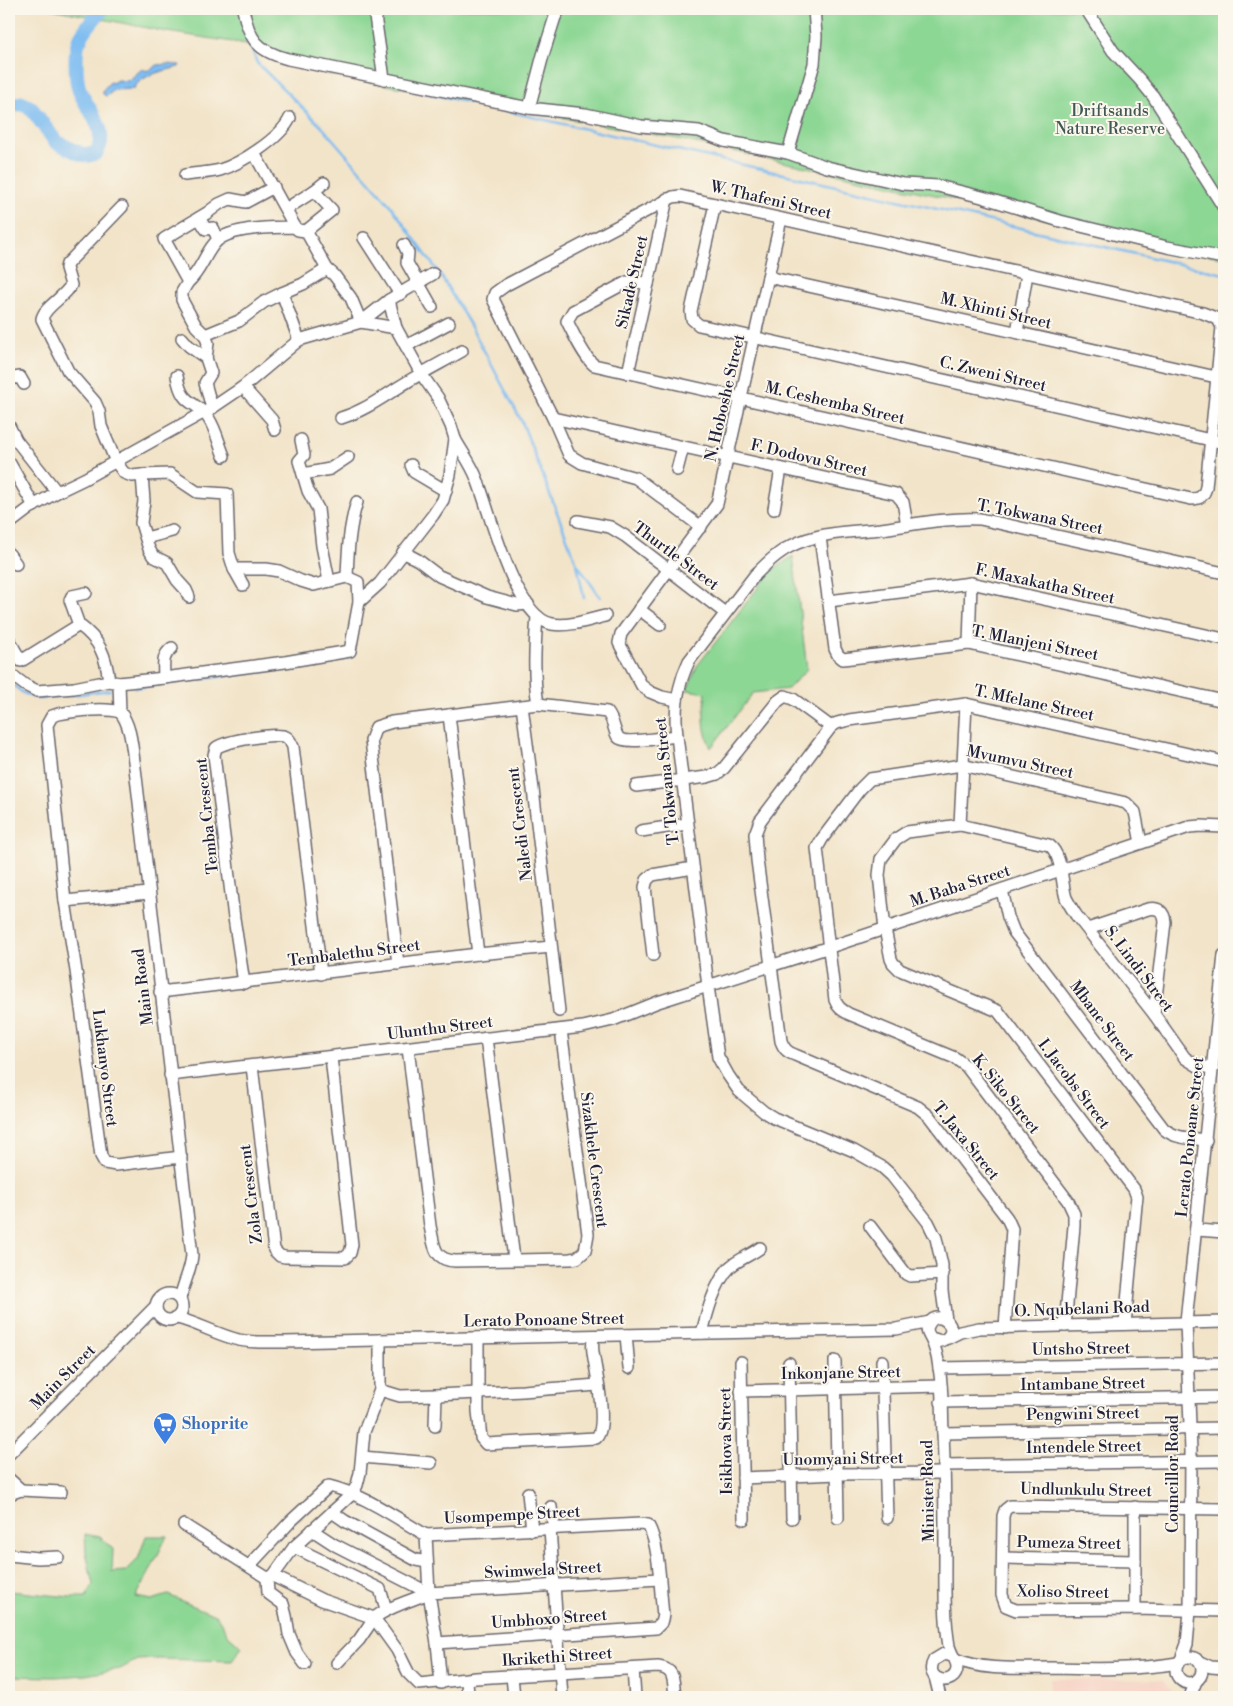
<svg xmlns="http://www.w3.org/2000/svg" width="1233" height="1706" viewBox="0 0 1233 1706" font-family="'Libre Bodoni',serif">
<rect width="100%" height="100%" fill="#fbf7ec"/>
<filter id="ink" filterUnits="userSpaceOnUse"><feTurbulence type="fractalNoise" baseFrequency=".02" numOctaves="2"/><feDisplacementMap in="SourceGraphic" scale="10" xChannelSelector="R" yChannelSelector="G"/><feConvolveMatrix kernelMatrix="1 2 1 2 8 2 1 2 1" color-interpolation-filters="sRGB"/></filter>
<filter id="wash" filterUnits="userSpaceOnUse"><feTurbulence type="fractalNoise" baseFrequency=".0096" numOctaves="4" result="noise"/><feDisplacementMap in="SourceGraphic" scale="20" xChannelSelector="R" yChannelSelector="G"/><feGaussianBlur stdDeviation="1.12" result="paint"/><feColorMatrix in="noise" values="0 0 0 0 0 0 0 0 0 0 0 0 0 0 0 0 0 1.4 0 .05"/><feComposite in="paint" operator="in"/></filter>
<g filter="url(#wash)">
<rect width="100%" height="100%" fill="#f2e4c9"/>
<!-- built -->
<polygon fill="#f6d2c3" points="1050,1679 1162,1680 1179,1697 1049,1697"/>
<!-- green -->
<g fill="#8dd794" stroke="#587c68">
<polygon points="52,9 1224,9 1224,258 673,138 300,69 246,44 167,32"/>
<path d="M793,556L807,669L788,689L753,693L711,748C702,729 703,713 706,693L687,690L697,666L771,571Z"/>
<polygon points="85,1534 100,1537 113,1549 112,1572 126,1571 138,1559 146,1536 167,1536 149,1573 136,1597 152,1600 168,1595 217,1616 229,1636 242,1647 232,1661 159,1659 137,1660 120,1669 85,1675 55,1677 9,1676 9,1591 70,1597 86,1597 93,1585 86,1552"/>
</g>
<!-- water -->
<path fill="#7dbcf1" stroke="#506f96" d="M167,64L180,65L179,67C164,71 142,74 133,89L114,90L107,96L104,95L102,91L110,82L112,83L117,80L128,81L142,69C148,72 152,70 157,65Z"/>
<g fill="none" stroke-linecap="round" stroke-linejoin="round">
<!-- stream -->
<g stroke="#7dbcf1" stroke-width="2.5">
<polyline points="247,37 257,63 323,128 391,206 441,276 473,330 522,422 577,564 584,598"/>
<polyline points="248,43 265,55"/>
<polyline points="409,89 1224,274"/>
<polyline points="578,565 600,597"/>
<polyline points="292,668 349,658"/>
<polyline points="9,682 23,693 39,699 110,690"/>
<polyline points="135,688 280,669"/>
</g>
<!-- river -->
<path stroke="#7dbcf1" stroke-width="15" d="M9,107L21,103L31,108L56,142L81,154L89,155L96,153C112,128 84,109 78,86C76,77 75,52 78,43C83,31 94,18 103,9"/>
</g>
</g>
<g filter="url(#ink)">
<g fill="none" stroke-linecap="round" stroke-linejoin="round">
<!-- minor casing -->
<g stroke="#6b666d" stroke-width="14">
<g id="minor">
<path d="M243,9C249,39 257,51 288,59L529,108L585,114L641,126L699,131L724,141L788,153L827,167L903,184L938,186L982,197L1060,221L1167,247L1224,258"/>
<polyline points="374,9 384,79"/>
<polyline points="1086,9 1113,51 1140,80 1153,96 1224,208"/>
<polyline points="529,108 543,55 555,17 560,9"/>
<polyline points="788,153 814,64 816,36 814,9"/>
<path d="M185,175C196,173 209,173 220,170C240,164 281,138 290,118"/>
<polyline points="715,204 691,311 692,319 699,325 1224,443"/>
<path d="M122,207L67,264L66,268L71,285C65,297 44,307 42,319L68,371L95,402L99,411L101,426L116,462L124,473L132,476L142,475L144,501L141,523L149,549L153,556L167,563L177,580L186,590L189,597"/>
<polyline points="286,209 314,191"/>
<polyline points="199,218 206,229 213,228 218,239"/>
<polyline points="306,231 332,210 314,191 324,183"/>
<polyline points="364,238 400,294"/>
<polyline points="404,245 408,253 407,263 432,307"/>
<polyline points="768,277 1216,377"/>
<path d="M188,282C200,272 204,256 214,244C228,226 274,228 295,227L254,153"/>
<path d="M648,284L638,282H627L573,311L567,321C573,333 584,357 594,365L1191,499C1200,499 1204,496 1206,487L1222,327L1218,319L1203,313L715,204L680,196L673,197L506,285L495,293L493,299L553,418L569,455L582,463L636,478L701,527"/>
<polyline points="282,293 303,284 327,269"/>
<polyline points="389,300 396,328"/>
<polyline points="1017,332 1027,274"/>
<polyline points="205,335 239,321 264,302 282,293 299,340"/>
<polyline points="182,338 189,346 206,358 211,373 205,383 212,408"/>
<polyline points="406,346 449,323"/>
<polyline points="206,358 208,343 205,335 196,326 182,300 182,292 188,282 164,239 207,213 219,204 230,199 246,202 274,187"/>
<polyline points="628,373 667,199"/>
<path d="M177,376C182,408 196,399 209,419C216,430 219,444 224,456"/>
<polyline points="9,379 20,377 24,384"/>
<polyline points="243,387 272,420 275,430"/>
<path d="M341,418C363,411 380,399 399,387C419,374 441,363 462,351"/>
<polyline points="553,418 896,494 903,502 907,525"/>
<polyline points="9,426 16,440 57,492"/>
<path d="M455,439C462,452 472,465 477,479C490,511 514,617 552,624C568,627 589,620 605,616"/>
<polyline points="301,440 304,455 299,461 308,491 318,509 322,546 329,581"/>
<polyline points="9,462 34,506"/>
<polyline points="411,465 414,472 446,491"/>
<polyline points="677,470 683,447"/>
<polyline points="303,474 330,469 348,457"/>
<polyline points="142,475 170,474 197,492 227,494 229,553 234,569 266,569 279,571 301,581 314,585 347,577 358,582 359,602"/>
<polyline points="774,509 781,469"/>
<polyline points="578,521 610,527 625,536 725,613"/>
<polyline points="9,524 30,508 57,492 84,479 212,408 243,387 299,340 361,322 351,298 334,275 327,269 306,231 298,230 295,227"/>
<polyline points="820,537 835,649 838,655 843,659 969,644 1224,701"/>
<polyline points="146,538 172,531"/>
<polyline points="403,552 418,560 439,576 487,597 517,605 528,604"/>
<polyline points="9,554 16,564"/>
<polyline points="234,569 243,585"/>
<path d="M347,577C348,551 349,527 357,502"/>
<polyline points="829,601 971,583 1224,639"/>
<polyline points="639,609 660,625"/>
<path d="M79,625C100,640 106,656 109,681"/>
<polyline points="9,640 21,661 79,625 70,600 72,596 86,593"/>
<polyline points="969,644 971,583"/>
<polyline points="9,673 25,685 37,691 74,688 109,681 119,683 164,678 285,662 350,651 359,602 380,583 433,515 443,500 450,475 455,439 451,426 438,398 422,375 396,328 361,322 389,300 433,274"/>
<path d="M164,678C164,666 161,656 172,648"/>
<polyline points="119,683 120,712"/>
<polyline points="677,700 662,697 650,692 642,686 619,643 621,634 717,504 781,219"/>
<path d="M538,704L607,712C615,722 613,730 618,737C624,745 666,737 677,736"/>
<polyline points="522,706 533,789 559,1011"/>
<path d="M120,712C106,707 66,711 52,716L47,725L65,901L76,971L101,1156L105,1163L116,1165L181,1157"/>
<path d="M120,712C132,726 132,751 135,768L192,1255C191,1270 183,1284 180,1299"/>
<polyline points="449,715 478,954"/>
<polyline points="636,786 707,777 717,774 724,768 778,701 785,696 793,699 831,727"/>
<polyline points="960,825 966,704"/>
<polyline points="641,831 687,824"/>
<path d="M1002,890L1008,917L1014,932L1164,1129C1176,1139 1191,1138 1206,1140"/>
<polyline points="65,901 149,893"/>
<path d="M1088,929L1148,909C1159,907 1164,912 1165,922L1154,1014"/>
<polyline points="653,955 645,887 647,880 652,875 693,868"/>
<path d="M398,964L371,740L376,727L392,722L538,704C533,675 535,645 537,616"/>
<path d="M244,983L234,918L214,755L216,748C225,741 277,732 286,737C290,739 291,743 293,747L321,974"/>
<polyline points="160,992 478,954 551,947"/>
<polyline points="486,1038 514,1259"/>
<path d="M408,1048L430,1226C434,1244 433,1260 455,1261L570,1259L577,1258L585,1251L588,1234L561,1030"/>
<polyline points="252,1066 274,1250 280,1256 285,1257 345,1258 350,1253 352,1245 331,1057"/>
<polyline points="170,1075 583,1027 613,1020 658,1002 839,944 1189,827 1201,826 1224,827"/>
<polyline points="870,1226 906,1274 910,1276 943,1274"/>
<polyline points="1197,1230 1224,1232"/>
<circle cx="169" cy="1307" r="13"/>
<path d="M177,1318C198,1323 217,1335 239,1340C254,1343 270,1342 285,1342L896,1329L930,1322"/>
<path d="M946,1320L942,1291V1265L936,1238L928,1222L892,1176L882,1167L854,1151L774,1118L764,1112L739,1091L728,1075L718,1057L708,986L677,736C674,709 677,686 689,661L755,575C766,564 777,553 791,546C818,532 852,532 881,529C911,525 950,517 980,519L1224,573"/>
<path d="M1125,1324L1136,1205L1137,1197L1134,1189L998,1011L900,970L893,963L891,959L885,929L879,875L881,859L896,839L907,832L960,825L1049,845C1063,856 1061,882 1066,898C1069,904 1072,909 1076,915L1154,1014L1185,1058L1198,1066L1213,1068"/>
<path d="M1065,1326L1074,1226V1214L1068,1201L966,1066L955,1058L849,1014C842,1010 838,1008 835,1000L817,848L822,839L860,789L870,779L962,765L1126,803L1135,812L1141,843"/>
<path d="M1005,1328L1012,1229L1007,1218L929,1116L918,1107L795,1055C787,1052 784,1049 781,1041L757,860L755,834L760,821L831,727L837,723L849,720L966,704L1224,762"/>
<path d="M702,1333C707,1313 715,1282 730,1267C739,1259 751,1255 760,1248"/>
<polyline points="626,1335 629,1368"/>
<path d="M478,1338V1411L481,1438L486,1444L596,1438C609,1426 595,1369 593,1352C592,1346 593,1341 593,1336"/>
<path d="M931,1338L941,1341C967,1331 934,1302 927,1329C927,1333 929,1335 931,1339C935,1347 938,1359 939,1368C943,1389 942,1412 943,1433C945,1474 945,1514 945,1555C945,1585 944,1616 949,1646C951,1654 957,1661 957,1667C957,1688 922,1682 934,1660L944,1654L952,1656"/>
<polyline points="948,1338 960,1332 979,1328 1224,1322"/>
<polyline points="835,1361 838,1518"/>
<polyline points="882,1361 887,1518"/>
<polyline points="741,1362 744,1519"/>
<polyline points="789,1363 792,1518"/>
<polyline points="939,1368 1224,1363"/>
<polyline points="380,1390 400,1396 436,1395 435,1426"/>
<polyline points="741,1391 941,1386"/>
<polyline points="436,1395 523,1391 597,1385"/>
<polyline points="941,1402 1224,1397"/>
<polyline points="943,1433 1224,1428"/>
<polyline points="9,1454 156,1306"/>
<polyline points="362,1457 431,1463"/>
<polyline points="944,1465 1224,1461"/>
<polyline points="743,1478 838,1474 944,1473"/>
<polyline points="9,1479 21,1490"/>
<polyline points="528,1493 532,1530"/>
<polyline points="9,1494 21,1490 61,1492"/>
<polyline points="551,1507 554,1529"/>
<polyline points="1224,1509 1010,1506 1005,1510 1003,1516 1002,1595 1006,1606 1016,1610 1135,1609 1224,1611"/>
<polyline points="332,1512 345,1521 416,1560 427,1562"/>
<polyline points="184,1525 267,1578 273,1576 294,1547 352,1494 357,1485 360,1473 364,1432 380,1390 380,1340"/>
<polyline points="550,1529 562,1697"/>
<polyline points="312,1530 335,1545 429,1593"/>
<path d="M426,1535L640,1524L648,1525C660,1546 660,1591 663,1615L661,1623L656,1628L437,1643"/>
<polyline points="426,1535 429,1593 437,1643 441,1683"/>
<polyline points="294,1547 380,1589 386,1609"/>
<polyline points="9,1555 38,1558 58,1557"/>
<polyline points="1003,1558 1135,1561"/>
<path d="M249,1566L291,1521L329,1486C363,1494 396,1518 426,1535"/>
<polyline points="273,1576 322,1600 374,1618 359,1640 337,1663"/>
<polyline points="267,1578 268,1593 283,1604 286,1616 289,1634 297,1653 305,1664"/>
<path d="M659,1579L429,1593C410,1601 390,1606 374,1618L397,1650L409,1674L419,1684L476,1678L658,1667C676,1669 673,1682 675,1697"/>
<polyline points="1135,1609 1135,1507"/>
<circle cx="1189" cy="1670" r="13"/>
<path d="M955,1659C985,1671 1018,1668 1050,1668C1093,1669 1136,1670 1178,1663"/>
<polyline points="1181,1660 1187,1644 1190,1611 1191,1451 1186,1322 1224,955"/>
<polyline points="1200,1662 1211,1667 1224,1668"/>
<polyline points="633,1669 635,1697"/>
<polyline points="512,1676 514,1697"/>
<polyline points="935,1677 940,1697"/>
<polyline points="467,1680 468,1697"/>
<polyline points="1190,1697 1196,1681"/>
</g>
</g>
<!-- minor -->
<use href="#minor" stroke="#fff" stroke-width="11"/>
</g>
</g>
<!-- icons -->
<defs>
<g id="supermarket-pin" transform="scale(1.25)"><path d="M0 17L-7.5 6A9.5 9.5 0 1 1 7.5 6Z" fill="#3f7fe0" stroke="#fbf7ec"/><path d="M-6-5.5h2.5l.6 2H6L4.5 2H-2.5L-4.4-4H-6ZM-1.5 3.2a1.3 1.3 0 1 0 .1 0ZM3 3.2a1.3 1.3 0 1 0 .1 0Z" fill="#fff"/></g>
</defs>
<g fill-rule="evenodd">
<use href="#supermarket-pin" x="165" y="1424"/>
</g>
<g text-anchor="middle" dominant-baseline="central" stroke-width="4" stroke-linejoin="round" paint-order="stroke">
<!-- park labels -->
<g font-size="16" fill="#425856" stroke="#fbf7ec">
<text x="1110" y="111">Driftsands<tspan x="1110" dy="18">Nature Reserve</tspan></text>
</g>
<!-- street labels -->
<g font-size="16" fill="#22223b" stroke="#fbf7ec">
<text transform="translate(771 200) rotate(13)">W. Thafeni Street</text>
<text transform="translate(632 282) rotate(-77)">Sikade Street</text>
<text transform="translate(996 311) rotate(13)">M. Xhinti Street</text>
<text transform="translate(993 374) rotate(13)">C. Zweni Street</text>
<text transform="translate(725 398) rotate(-77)">N. Hoboshe Street</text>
<text transform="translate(835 403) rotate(13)">M. Ceshemba Street</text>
<text transform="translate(809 458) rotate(13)">F. Dodovu Street</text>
<text transform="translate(1040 517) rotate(11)">T. Tokwana Street</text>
<text transform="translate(676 556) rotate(37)">Thurtle Street</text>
<text transform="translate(1045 584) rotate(12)">F. Maxakatha Street</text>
<text transform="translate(1035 643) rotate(11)">T. Mlanjeni Street</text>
<text transform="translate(1034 703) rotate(12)">T. Mfelane Street</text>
<text transform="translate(1020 762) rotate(12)">Mvumvu Street</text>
<text transform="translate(667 781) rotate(-96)">T. Tokwana Street</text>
<text transform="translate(207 816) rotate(-96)">Temba Crescent</text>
<text transform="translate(520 824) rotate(-97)">Naledi Crescent</text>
<text transform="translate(960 886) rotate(-18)">M. Baba Street</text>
<text transform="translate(354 953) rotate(-7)">Tembalethu Street</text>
<text transform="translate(1139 969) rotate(53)">S. Lindi Street</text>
<text transform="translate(143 987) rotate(-97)">Main Road</text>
<text transform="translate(1102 1021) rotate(53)">Mbane Street</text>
<text transform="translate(440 1028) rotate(-7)">Ulunthu Street</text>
<text transform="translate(105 1068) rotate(83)">Lukhanyo Street</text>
<text transform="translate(1074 1084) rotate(53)">I. Jacobs Street</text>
<text transform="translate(1006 1094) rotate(51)">K. Siko Street</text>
<text transform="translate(1190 1137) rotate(-84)">Lerato Ponoane Street</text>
<text transform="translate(966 1141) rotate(51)">T. Jaxa Street</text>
<text transform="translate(594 1160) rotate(83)">Sizakhele Crescent</text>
<text transform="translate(251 1194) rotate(-97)">Zola Crescent</text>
<text transform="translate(1082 1309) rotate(-2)">O. Nqubelani Road</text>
<text transform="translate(544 1320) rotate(-1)">Lerato Ponoane Street</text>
<text transform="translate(1081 1349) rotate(-1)">Untsho Street</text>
<text transform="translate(841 1373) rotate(-1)">Inkonjane Street</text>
<text transform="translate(63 1377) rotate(-45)">Main Street</text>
<text transform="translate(1083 1384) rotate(-1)">Intambane Street</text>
<text transform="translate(1083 1414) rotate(-1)">Pengwini Street</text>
<text transform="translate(726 1441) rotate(-91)">Isikhova Street</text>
<text transform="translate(1084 1447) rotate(-1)">Intendele Street</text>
<text transform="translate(843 1459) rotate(-1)">Unomyani Street</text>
<text transform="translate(1173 1474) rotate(-90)">Councillor Road</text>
<text transform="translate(1086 1490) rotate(1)">Undlunkulu Street</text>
<text transform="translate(928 1491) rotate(-91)">Minister Road</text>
<text transform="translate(512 1515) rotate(-3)">Usompempe Street</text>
<text transform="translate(1069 1543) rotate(1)">Pumeza Street</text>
<text transform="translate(543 1570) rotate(-3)">Swimwela Street</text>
<text transform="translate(1063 1592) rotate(1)">Xoliso Street</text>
<text transform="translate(549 1619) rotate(-4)">Umbhoxo Street</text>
<text transform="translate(557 1657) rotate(-4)">Ikrikethi Street</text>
</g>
<!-- shop labels -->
<g font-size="16" font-weight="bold" fill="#366cbe" stroke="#fbf7ec" text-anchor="start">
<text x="182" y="1424">Shoprite</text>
</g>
</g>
<!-- margin -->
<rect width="1233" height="1706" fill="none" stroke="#fbf7ec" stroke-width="30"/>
</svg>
